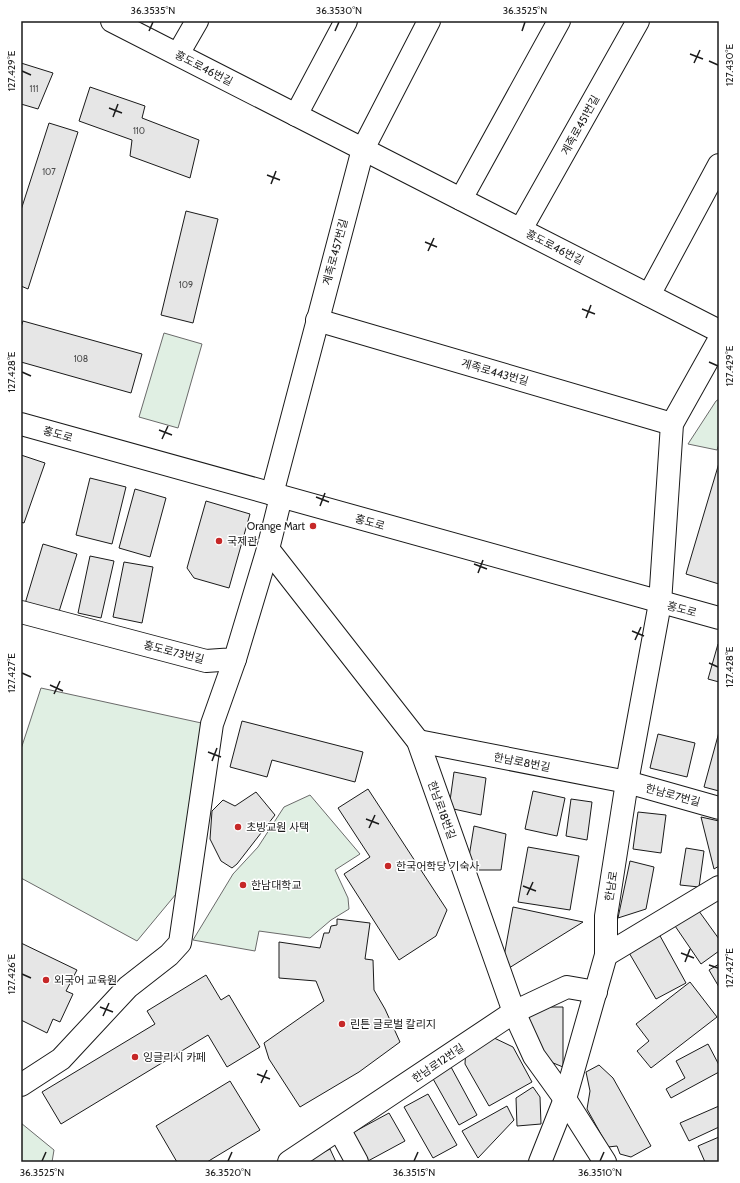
<svg xmlns="http://www.w3.org/2000/svg" width="740" height="1183" viewBox="0 0 740 1183" font-family="Cabin,'Noto Sans KR',sans-serif">
<rect width="100%" height="100%" fill="#fff"/>
<!-- green -->
<g fill="#e0efe3" stroke="#6a6a6a">
<polygon points="164,333 202,344 178,428 139,417"/>
<polygon points="719,399 719,444 717,450 688,444 716,401"/>
<polygon points="41,688 206,724 181,888 137,941 21,878 21,749"/>
<polygon points="310,795 360,854 335,870 348,898 349,909 331,920 310,938 259,931 255,951 193,940 233,874 258,847 284,807"/>
<polygon points="21,1123 54,1150 52,1162 21,1162"/>
</g>
<!-- building -->
<g fill="#e6e6e6" stroke="#1a1a1a">
<polygon points="21,63 53,73 38,109 21,104"/>
<polygon points="90,87 145,106 142,118 199,140 190,178 130,156 132,140 79,121"/>
<polygon points="49,123 78,132 28,289 21,286 21,210"/>
<polygon points="186,211 218,219 193,323 161,315"/>
<polygon points="23,321 142,354 131,393 21,362 21,327"/>
<polygon points="21,455 45,463 24,523 21,522"/>
<polygon points="719,463 719,584 686,574"/>
<polygon points="90,478 126,487 112,544 76,535"/>
<polygon points="135,489 166,498 150,557 119,548"/>
<polygon points="206,501 250,514 229,588 194,578 187,568"/>
<polygon points="43,544 77,554 57,618 24,607"/>
<polygon points="90,556 114,561 101,618 78,613"/>
<polygon points="124,562 153,567 142,623 113,617"/>
<polygon points="718,644 719,645 719,682 708,679"/>
<polygon points="242,721 363,752 355,782 272,760 267,777 230,767"/>
<polygon points="719,732 719,791 704,787"/>
<polygon points="658,734 695,743 687,777 650,768"/>
<polygon points="454,772 486,778 481,815 449,808"/>
<polygon points="368,789 447,910 436,936 399,960 344,874 370,857 338,808"/>
<polygon points="533,791 565,798 557,836 525,829"/>
<polygon points="256,792 275,815 237,864 232,868 221,861 210,839 212,811 223,800 235,806"/>
<polygon points="571,799 592,802 587,840 566,836"/>
<polygon points="638,812 666,815 661,853 633,849"/>
<polygon points="701,817 719,821 719,866 714,869"/>
<polygon points="474,826 506,834 501,870 479,870 468,863"/>
<polygon points="528,847 579,856 570,910 518,902"/>
<polygon points="686,848 704,851 699,887 680,885"/>
<polygon points="630,861 654,867 646,909 618,918"/>
<polygon points="513,907 583,922 501,973"/>
<polygon points="696,907 719,939 719,951 701,964 673,923"/>
<polygon points="337,919 370,923 365,959 373,960 374,990 385,1009 400,1042 359,1072 300,1107 269,1059 264,1043 324,1001 316,981 279,978 279,942 320,948 324,933 329,933 331,926 337,925"/>
<polygon points="659,934 686,983 656,999 628,951"/>
<polygon points="21,943 77,970 66,991 73,994 60,1022 53,1019 47,1033 21,1020"/>
<polygon points="719,964 719,987 709,970"/>
<polygon points="206,975 221,1000 229,995 260,1047 227,1067 208,1035 61,1124 42,1092 155,1024 147,1011"/>
<polygon points="690,982 717,1017 651,1068 637,1051 649,1041 636,1024"/>
<polygon points="543,1007 563,1007 563,1067 546,1060 524,1017"/>
<polygon points="490,1036 513,1047 532,1082 489,1106 465,1064 466,1045"/>
<polygon points="708,1044 719,1065 719,1072 671,1098 666,1089 685,1078 676,1061"/>
<polygon points="599,1065 613,1078 651,1146 631,1157 620,1154 617,1146 608,1147 587,1109 590,1091 586,1072"/>
<polygon points="451,1067 477,1115 459,1125 432,1077"/>
<polygon points="230,1081 260,1130 207,1162 177,1162 156,1126"/>
<polygon points="533,1087 540,1097 541,1124 517,1126 516,1098"/>
<polygon points="428,1094 457,1145 433,1158 404,1107"/>
<polygon points="507,1106 514,1120 478,1158 462,1131"/>
<polygon points="719,1106 719,1127 689,1141 680,1123"/>
<polygon points="389,1113 405,1141 368,1161 352,1133"/>
<polygon points="719,1137 719,1162 705,1162 698,1146"/>
<polygon points="330,1149 336,1162 304,1162"/>
</g>
<g fill="none" stroke-linecap="round" stroke-linejoin="round">
<!-- minor casing -->
<g stroke="#1a1a1a" stroke-width="24">
<g id="minor">
<polyline points="112,21 719,331"/>
<polyline points="178,54 197,21"/>
<polyline points="296,115 346,21"/>
<polyline points="461,199 559,21"/>
<polyline points="521,229 638,21"/>
<polyline points="649,295 719,165"/>
<polyline points="317,320 672,424"/>
<polyline points="21,424 719,618"/>
<polyline points="272,494 363,149 429,21"/>
<polyline points="268,549 418,741 514,1012 534,1056 565,1099 605,1162"/>
<polyline points="21,612 206,661 235,659 268,549 281,497"/>
<polyline points="418,741 627,782 719,808"/>
<polyline points="606,955 719,887"/>
<polyline points="21,1085 61,1059 128,987 169,955 180,943 212,724 235,659"/>
<polyline points="339,1129 357,1162"/>
<polyline points="289,1162 514,1012 567,987 596,992"/>
<polyline points="540,1162 565,1099 606,955 606,916 627,782 660,603 672,424 719,340"/>
</g>
</g>
<!-- minor -->
<use href="#minor" stroke="#fff" stroke-width="22"/>
</g>
<!-- ticks -->
<path fill="none" stroke="#1a1a1a" stroke-width="1.5" d="M149,31L153,22M335,31L339,22M522,31L525,22M690,54L703,59M709,61L718,65M694,63L700,50M22,71L31,75M109,108L122,113M113,117L118,104M267,175L280,180M271,184L276,171M425,242L437,247M428,251L434,238M582,309L595,314M586,318L591,305M709,362L718,366M22,372L31,376M159,430L172,435M162,439L168,426M316,497L329,502M320,506L325,493M474,564L487,569M478,573L483,560M632,631L644,636M635,640L641,627M709,663L718,667M22,673L31,677M50,685L63,691M54,694L60,681M208,752L221,757M212,761L217,748M366,819L379,824M369,828L375,815M523,886L536,891M527,895L533,882M681,953L694,958M685,962L690,949M709,965L718,968M22,974L31,978M100,1007L113,1012M103,1016L109,1003M257,1074L270,1079M261,1083L267,1070M42,1161L46,1152M228,1161L232,1152M414,1161L418,1152M600,1161L604,1152"/>
<!-- markers -->
<g fill="#c62828" stroke="#fff" stroke-width="1.5">
<circle cx="313" cy="526" r="4"/>
<circle cx="219" cy="541" r="4"/>
<circle cx="238" cy="827" r="4"/>
<circle cx="388" cy="866" r="4"/>
<circle cx="243" cy="885" r="4"/>
<circle cx="46" cy="980" r="4"/>
<circle cx="342" cy="1024" r="4"/>
<circle cx="135" cy="1057" r="4"/>
</g>
<g text-anchor="middle" dominant-baseline="central" stroke-width="3" stroke-linejoin="round" paint-order="stroke">
<!-- number labels -->
<g font-size="9" fill="#4d4d4d">
<text x="34" y="88">111</text>
<text x="139" y="130">110</text>
<text x="49" y="171">107</text>
<text x="186" y="284">109</text>
<text x="81" y="358">108</text>
</g>
<!-- street labels -->
<g font-size="11" fill="#1a1a1a" stroke="#fff">
<text transform="translate(204 68) rotate(27)">홍도로46번길</text>
<text transform="translate(580 125) rotate(-61)">계족로451번길</text>
<text transform="translate(555 247) rotate(27)">홍도로46번길</text>
<text transform="translate(335 252) rotate(-75)">계족로457번길</text>
<text transform="translate(495 372) rotate(16)">계족로443번길</text>
<text transform="translate(58 434) rotate(16)">홍도로</text>
<text transform="translate(370 522) rotate(16)">홍도로</text>
<text transform="translate(682 609) rotate(15)">홍도로</text>
<text transform="translate(174 652) rotate(14)">홍도로73번길</text>
<text transform="translate(522 762) rotate(11)">한남로8번길</text>
<text transform="translate(673 795) rotate(15)">한남로7번길</text>
<text transform="translate(442 810) rotate(70)">한남로18번길</text>
<text transform="translate(611 886) rotate(-81)">한남로</text>
<text transform="translate(438 1063) rotate(-34)">한남로12번길</text>
</g>
<!-- poi labels -->
<g font-size="11" fill="#1a1a1a" stroke="#fff" text-anchor="start">
<text x="305" y="526" text-anchor="end">Orange Mart</text>
<text x="227" y="541">국제관</text>
<text x="246" y="827">초빙교원 사택</text>
<text x="396" y="866">한국어학당 기숙사</text>
<text x="251" y="885">한남대학교</text>
<text x="54" y="980">외국어 교육원</text>
<text x="350" y="1024">린튼 글로벌 칼리지</text>
<text x="143" y="1057">잉글리시 카페</text>
</g>
</g>
<!-- border -->
<rect width="740" height="1183" fill="none" stroke="#ffffff" stroke-width="44"/>
<rect x="22" y="22" width="696" height="1139" fill="none" stroke="#1a1a1a" stroke-width="1.5"/>
<g font-size="10" text-anchor="middle" fill="#1a1a1a">
<text x="153" y="14">36.3535°N</text>
<text x="339" y="14">36.3530°N</text>
<text x="525" y="14">36.3525°N</text>
<text transform="translate(729 65) rotate(-90)" y="4">127.430°E</text>
<text transform="translate(11 71) rotate(-90)" y="4">127.429°E</text>
<text transform="translate(729 366) rotate(-90)" y="4">127.429°E</text>
<text transform="translate(11 372) rotate(-90)" y="4">127.428°E</text>
<text transform="translate(729 667) rotate(-90)" y="4">127.428°E</text>
<text transform="translate(11 673) rotate(-90)" y="4">127.427°E</text>
<text transform="translate(729 968) rotate(-90)" y="4">127.427°E</text>
<text transform="translate(11 974) rotate(-90)" y="4">127.426°E</text>
<text x="42" y="1176">36.3525°N</text>
<text x="228" y="1176">36.3520°N</text>
<text x="414" y="1176">36.3515°N</text>
<text x="600" y="1176">36.3510°N</text>
</g>
</svg>
